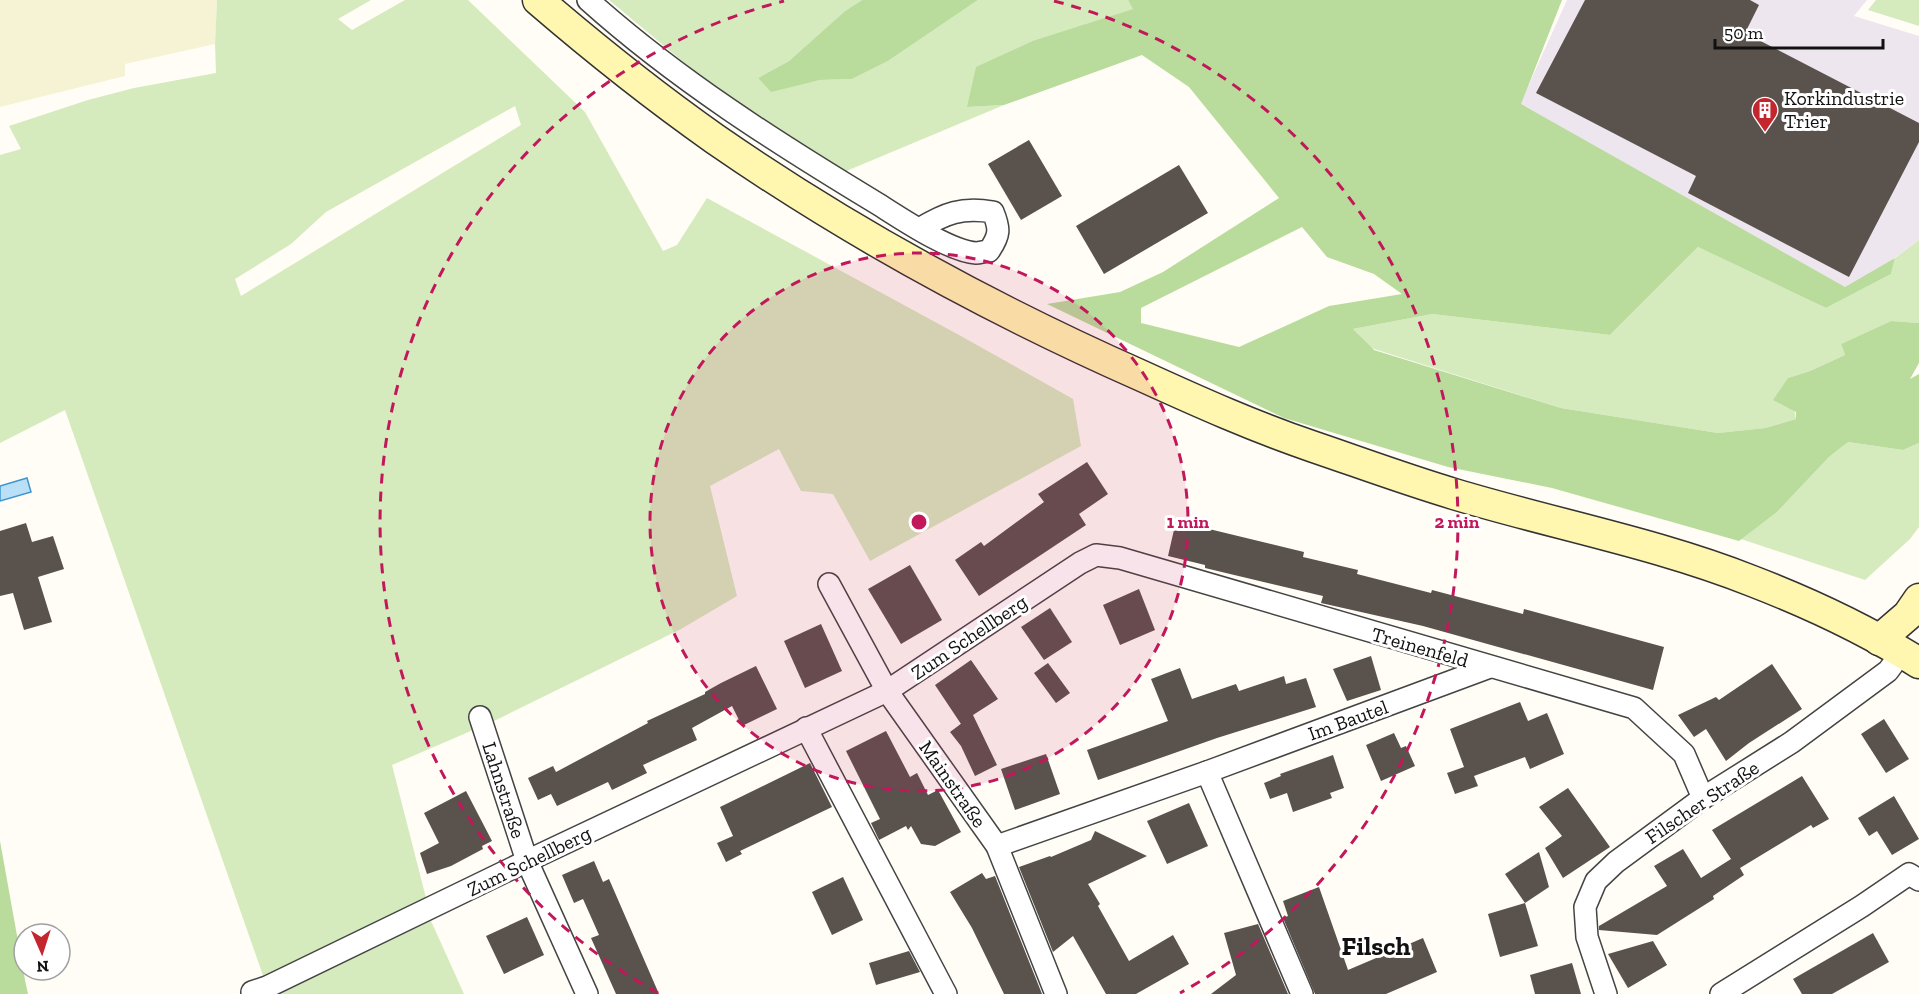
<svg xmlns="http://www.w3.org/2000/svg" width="1919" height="994" viewBox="0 0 1919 994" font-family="'Zilla Slab',serif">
<rect width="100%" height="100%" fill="#fffdf5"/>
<!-- industrial -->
<polygon fill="#eee6ef" points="1567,0 1867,0 1854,16 1919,36 1919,240 1889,262 1845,288 1520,104"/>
<!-- farmland -->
<polygon fill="#f6f3d4" points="0,0 217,0 215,44 125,64 125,76 0,107"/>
<!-- green -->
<g fill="#d5ebbd" fill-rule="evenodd">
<path d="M217,0H371L338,19L352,30L405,0H468L585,112L663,251L677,245L707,198L959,335L1073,399L1081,446L870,561L833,494L801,491L779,449L710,486L737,596L681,629L610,664L494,721L392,765L426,898L267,987L65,410L0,443V155L21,149L9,126L88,100L134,88L216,73L215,44ZM515,106L521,125L241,296L235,279L291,244L326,212Z"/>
<polygon points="609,0 862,0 845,11 789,61 758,78 771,91 820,80 852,79 888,61 978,0 1128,0 1134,9 1035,40 967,107 1004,105 844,172 749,113 699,75"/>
<polygon points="1876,0 1919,0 1919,26 1868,10"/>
<polygon points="1919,240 1919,323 1891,321 1841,344 1845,355 1810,371 1788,378 1796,419 1765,428 1718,433 1561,408 1371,348 1353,329 1432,314 1610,335 1698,247 1826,308 1891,274 1895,258"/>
<polygon points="1848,442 1903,450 1919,443 1919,527 1910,539 1865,580 1741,539 1777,512 1829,457"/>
<polygon points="431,921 464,994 271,994"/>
</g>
<!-- forest -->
<g fill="#b9dc9c" fill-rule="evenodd">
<polygon points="862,0 978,0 888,61 852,79 820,80 771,92 758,78 789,61 845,11"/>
<path d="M1128,0H1562L1521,104L1845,287L1895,258L1891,274L1826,308L1698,247L1610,335L1432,314L1353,329L1374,350L1561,408L1718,433L1765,428L1796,419V412L1773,400L1788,378L1810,371L1845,355L1841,344L1891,321L1919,323V363L1910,379L1919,374V443L1903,450L1848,442L1829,457L1777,512L1739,541L1552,488L1448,467L1284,418L1047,304L1120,292L1163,272L1279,198L1189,87L1142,55L1004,105L967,107L976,67L1035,40L1133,9ZM1302,227L1327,257L1374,274L1402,294L1329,306L1239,347L1141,323V308Z"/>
<polygon points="0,841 25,980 28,994 0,994"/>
</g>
<!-- water -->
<polygon fill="#b9e0f7" stroke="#3f96cf" stroke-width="1.5" points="27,478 31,492 0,501 0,486"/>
<!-- building -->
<g fill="#5a524d">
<polygon points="1585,0 1750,0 1759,5 1745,33 1919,123 1919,142 1849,277 1688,193 1696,176 1536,93"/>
<polygon points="1029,140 1062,196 1021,220 988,164"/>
<polygon points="1179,165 1208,213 1104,274 1076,226"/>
<polygon points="1087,462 1108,494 1079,514 1086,525 979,596 955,560 981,542 984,546 1044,502 1038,494"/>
<polygon points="1176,521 1304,552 1303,557 1358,570 1357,574 1431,593 1432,590 1523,614 1524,609 1664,647 1653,690 1423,626 1321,603 1323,596 1205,568 1205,565 1168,556"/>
<polygon points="26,523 32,542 53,536 64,569 38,577 52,622 24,630 13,593 0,596 0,531"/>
<polygon points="910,565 942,620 901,644 868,589"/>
<polygon points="1139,589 1155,630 1120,645 1103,605"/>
<polygon points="1050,608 1072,642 1044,660 1021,627"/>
<polygon points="821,624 842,671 805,688 784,641"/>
<polygon points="1371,656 1381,690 1347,701 1333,669"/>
<polygon points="971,660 998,699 973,715 997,765 975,776 961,746 950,732 966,720 961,724 935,685"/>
<polygon points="1048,663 1070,693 1056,703 1034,673"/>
<polygon points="1772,664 1802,709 1749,743 1726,761 1706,729 1694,737 1678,715 1716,697 1719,700"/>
<polygon points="756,666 777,709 742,726 732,706 692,728 697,740 643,765 647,773 612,790 608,782 557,806 551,794 538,800 528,778 553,766 556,772 648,723 647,721 705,694 705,692 721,683"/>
<polygon points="1180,668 1192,699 1236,684 1239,691 1284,676 1286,684 1306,678 1316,707 1217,738 1098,780 1087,750 1168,721 1151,679"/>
<polygon points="1520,702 1528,721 1547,713 1564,754 1530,769 1525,757 1474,776 1478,786 1455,794 1447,773 1464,767 1450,729"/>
<polygon points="1884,719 1909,759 1886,773 1861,734"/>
<polygon points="886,731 910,777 917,773 928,795 938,790 961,832 935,846 921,844 911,826 908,830 906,826 879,840 871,823 880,819 846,751"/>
<polygon points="1394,733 1401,748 1406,746 1415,766 1381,781 1366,745"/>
<polygon points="1046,754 1060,794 1015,810 1001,769"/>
<polygon points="1333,755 1344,788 1330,793 1332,798 1293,812 1287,793 1270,799 1264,783 1281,776 1280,774"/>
<polygon points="810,763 832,807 740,851 742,854 726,862 717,843 733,836 720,807"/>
<polygon points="1802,776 1829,819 1813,828 1811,825 1740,868 1744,875 1713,896 1714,899 1657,935 1599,930 1599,926 1667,886 1654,866 1683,849 1701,878 1731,859 1712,830"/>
<polygon points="1568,788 1610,847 1563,878 1545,848 1562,836 1539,807"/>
<polygon points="466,791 492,841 482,846 483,849 451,866 427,874 420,853 439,843 424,813"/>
<polygon points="1894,796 1919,839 1892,855 1877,831 1869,836 1858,818"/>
<polygon points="1189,803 1208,846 1167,864 1147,821"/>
<polygon points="1095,831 1147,856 1088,884 1100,904 1098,906 1129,961 1173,935 1189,964 1136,994 1106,994 1073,936 1053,952 1019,867 1050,856 1051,857 1091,840"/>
<polygon points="1539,852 1549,887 1525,903 1505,874"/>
<polygon points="594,861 603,882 609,879 659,994 616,994 591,938 599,935 583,899 574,903 562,875"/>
<polygon points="982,873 986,879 995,876 1042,994 1004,994 972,928 950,892"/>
<polygon points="843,877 863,920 832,935 812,892"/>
<polygon points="1319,887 1348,970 1423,938 1437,972 1386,994 1315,994 1283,918 1288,916 1283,901"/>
<polygon points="1525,903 1538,946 1500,957 1488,914"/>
<polygon points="527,917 544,955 504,974 486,936"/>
<polygon points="1258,924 1288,994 1211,994 1236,975 1224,933"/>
<polygon points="1873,933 1889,962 1832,994 1802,994 1793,979"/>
<polygon points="1653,941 1667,965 1628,988 1608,954"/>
<polygon points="909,951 920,972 876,985 869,963"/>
<polygon points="1572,963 1581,994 1535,994 1530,975"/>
</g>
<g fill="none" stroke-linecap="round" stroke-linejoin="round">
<!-- street casing -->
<g stroke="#444" stroke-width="24">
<g id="street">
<path d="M588,0C676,79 777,143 878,204C902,219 949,251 976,253C980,253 985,251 989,251C1000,235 1000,229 993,212C961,207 946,213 919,229"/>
<polyline points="829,584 887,691 997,846 1056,994"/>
<polyline points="480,717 527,861 587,994"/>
<polyline points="806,728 946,994"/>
<polyline points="1207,772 1302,994"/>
<polyline points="997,846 1207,772 1490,667"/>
<polyline points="252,992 267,987 527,861 887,691 1080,563 1096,555 1120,558 1634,708 1684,754 1703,798"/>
<polyline points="1606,994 1587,937 1585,907 1596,881 1616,862 1703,798 1792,742 1888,671 1902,652"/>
<polyline points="1721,994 1862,906 1909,874 1919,880"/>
</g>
</g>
<!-- secondary casing -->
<g stroke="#333" stroke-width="33">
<g id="secondary">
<path d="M538,0C595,49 654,96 715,139C848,231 995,311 1142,376C1199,402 1255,427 1314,447C1361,463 1407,480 1454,494C1553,524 1656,543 1752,581C1809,603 1867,630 1919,663"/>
<polyline points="1879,640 1908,615 1919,599"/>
</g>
</g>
<!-- street -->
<use href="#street" stroke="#fff" stroke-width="21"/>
<!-- secondary -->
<use href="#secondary" stroke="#fff6b0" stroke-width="30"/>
</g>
<!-- distance rings -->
<circle cx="919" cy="522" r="269" fill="#c2185b" fill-opacity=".12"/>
<g fill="none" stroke="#c2185b" stroke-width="3" stroke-dasharray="10 8">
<circle cx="919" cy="522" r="269"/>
<path d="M658 993A538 538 0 0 1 784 1M1054 1A538 538 0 0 1 1180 993"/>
</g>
<!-- icons -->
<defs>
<g id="building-pin" transform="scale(1.35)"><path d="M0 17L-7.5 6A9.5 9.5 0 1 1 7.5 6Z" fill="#c4262e" stroke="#fff"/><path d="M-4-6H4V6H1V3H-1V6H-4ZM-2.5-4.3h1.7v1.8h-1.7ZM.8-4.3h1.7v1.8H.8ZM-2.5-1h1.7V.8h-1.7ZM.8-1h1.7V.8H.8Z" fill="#fff"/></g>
</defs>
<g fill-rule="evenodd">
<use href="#building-pin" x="1765" y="110"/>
</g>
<g text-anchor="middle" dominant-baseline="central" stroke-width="6" stroke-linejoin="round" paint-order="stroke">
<!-- poi labels -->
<g font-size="20" fill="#111" stroke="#fff" text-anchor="start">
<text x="1784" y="98">Korkindustrie<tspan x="1784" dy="23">Trier</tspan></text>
</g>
<!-- street labels -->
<g font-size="20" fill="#111" stroke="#fff">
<text transform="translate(969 637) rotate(-34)">Zum Schellberg</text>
<text transform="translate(1420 647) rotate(16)">Treinenfeld</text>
<text transform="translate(1348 720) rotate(-20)">Im Bautel</text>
<text transform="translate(953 784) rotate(55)">Mainstraße</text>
<text transform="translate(504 790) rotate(72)">Lahnstraße</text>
<text transform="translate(1702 802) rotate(-34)">Filscher Straße</text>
<text transform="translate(529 861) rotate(-26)">Zum Schellberg</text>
</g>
<!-- district labels -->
<g font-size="26" font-weight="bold" fill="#111" stroke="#fff">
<text x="1376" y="946">Filsch</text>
</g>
</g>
<circle cx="919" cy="522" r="9" fill="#c2185b" stroke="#fff" stroke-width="3"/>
<g font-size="18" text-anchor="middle" font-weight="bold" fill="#c2185b" stroke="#fff" stroke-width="6" stroke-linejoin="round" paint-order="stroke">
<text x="1188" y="528">1 min</text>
<text x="1457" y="528">2 min</text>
</g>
<!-- north arrow -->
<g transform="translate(42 952) rotate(177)"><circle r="28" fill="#ffffff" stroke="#a0a0a0" stroke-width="1.5"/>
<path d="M0-4.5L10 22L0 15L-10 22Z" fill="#c4262e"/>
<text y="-9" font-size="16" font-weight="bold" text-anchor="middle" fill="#111111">N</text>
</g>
<!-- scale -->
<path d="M1715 39v9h168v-9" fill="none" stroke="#111111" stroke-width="3"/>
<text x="1724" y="39" font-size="18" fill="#111111" stroke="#ffffff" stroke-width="4.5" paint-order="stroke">50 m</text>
</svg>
